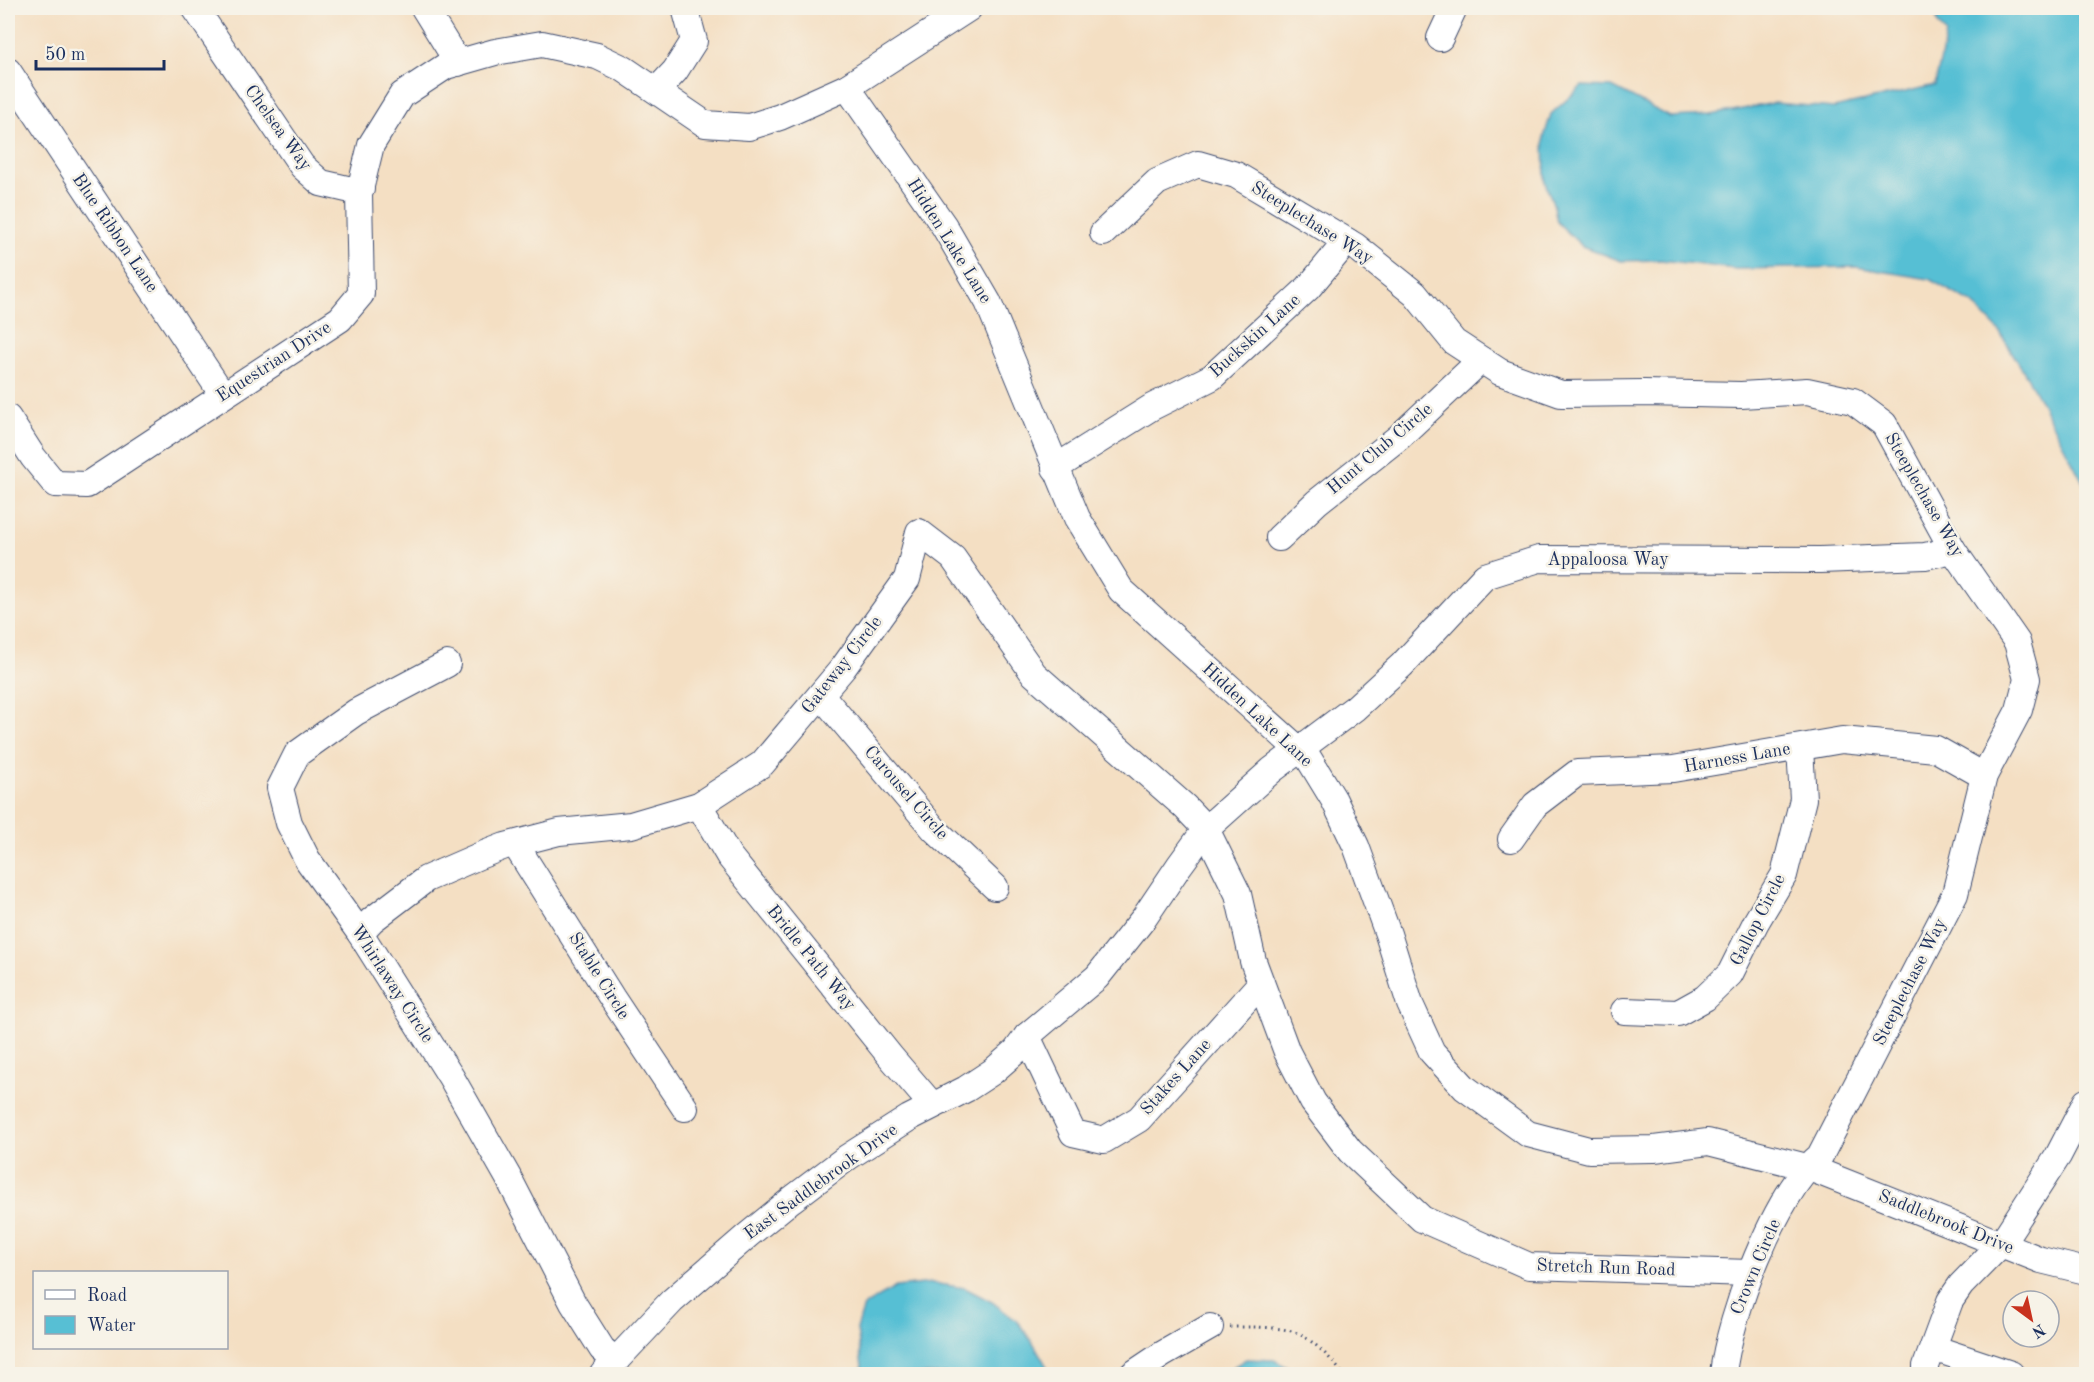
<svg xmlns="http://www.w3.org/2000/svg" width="2094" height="1382" viewBox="0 0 2094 1382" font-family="'Old Standard TT',serif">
<rect width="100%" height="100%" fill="#f7f3e8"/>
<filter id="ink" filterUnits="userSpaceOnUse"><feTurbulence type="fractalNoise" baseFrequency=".0167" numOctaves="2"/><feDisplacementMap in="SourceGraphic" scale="12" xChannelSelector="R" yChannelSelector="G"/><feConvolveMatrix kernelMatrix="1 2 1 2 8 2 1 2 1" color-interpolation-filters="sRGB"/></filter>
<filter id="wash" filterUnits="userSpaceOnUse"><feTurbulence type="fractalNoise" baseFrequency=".008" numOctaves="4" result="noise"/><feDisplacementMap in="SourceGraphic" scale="24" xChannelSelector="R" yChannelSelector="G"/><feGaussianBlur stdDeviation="1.35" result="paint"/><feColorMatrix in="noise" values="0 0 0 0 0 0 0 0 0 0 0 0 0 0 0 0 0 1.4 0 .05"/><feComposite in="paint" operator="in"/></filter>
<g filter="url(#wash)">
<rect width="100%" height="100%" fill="#f4dfc3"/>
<!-- water -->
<g fill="#57bfd4" stroke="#397799" stroke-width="1.5">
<polygon points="1937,8 2086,8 2086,488 2029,380 1999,331 1972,303 1929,279 1856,267 1736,269 1661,260 1621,261 1582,246 1557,222 1554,206 1545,182 1544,137 1551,114 1582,86 1612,87 1670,117 1711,115 1774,103 1834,108 1935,85 1946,34 1937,22"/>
<polygon points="932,1283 965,1288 992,1302 1018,1322 1035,1346 1051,1374 863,1374 857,1329 864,1306 896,1287"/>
<polygon points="1246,1359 1274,1360 1300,1374 1222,1374"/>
</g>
</g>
<g filter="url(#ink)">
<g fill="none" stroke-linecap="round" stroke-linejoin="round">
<!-- minor casing -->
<g stroke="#3c496d" stroke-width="28">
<g id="minor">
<polyline points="195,8 302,166 321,183 347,189 361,189"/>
<polyline points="424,8 458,63"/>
<polyline points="1440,38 1454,8"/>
<polyline points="8,71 223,395"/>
<polyline points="847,87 944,226 988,302 1077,518 1121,590 1309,759 1334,800 1356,846 1388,934 1410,1004 1432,1052 1465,1088 1528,1134 1589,1150 1654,1149 1708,1142 1807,1167 2041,1260 2086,1271"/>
<polyline points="657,90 675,71 694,41 685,8"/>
<path d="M1103,233L1157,182L1198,164L1236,175L1355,246L1415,294L1454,342L1500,372L1561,394L1644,393L1741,395L1807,391L1853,401L1884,424L1953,550L2017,642L2027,679L2019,710L1984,776L1955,894L1820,1156C1775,1193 1729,1317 1723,1374"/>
<polyline points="8,418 33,457 55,484 87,485 340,319 361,294 359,194 371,145 402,95 446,66 495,52 542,44 597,56 624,69 705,124 749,127 780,117 847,87 969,8"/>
<polyline points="1055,468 1152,407 1212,377 1308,288 1347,241"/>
<polyline points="1279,538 1317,502 1399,437 1481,360"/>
<polyline points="447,664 356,712 297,754 280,788 289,823 307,859 360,933 451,1077 508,1177 573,1303 602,1349 616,1361"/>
<polyline points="821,695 934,829 995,887"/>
<polyline points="699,805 729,856 890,1056 932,1105"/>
<polyline points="1511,839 1535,805 1577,773 1673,769 1842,740 1936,749 1984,776"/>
<polyline points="515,844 612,998 685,1108"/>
<polyline points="360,933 372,920 426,879 479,856 505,846 559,832 631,825 699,805 762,764 843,668 907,579 919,532 953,558 1034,674 1184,806 1206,829 1238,894 1253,961 1287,1052 1313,1102 1350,1151 1422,1219 1529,1266 1750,1273"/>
<polyline points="1624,1011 1678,1013 1705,998 1730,974 1756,922 1784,875 1803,799 1800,748"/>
<polyline points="1027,1036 1073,1133 1104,1140 1139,1119 1261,983"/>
<polyline points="1933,1348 2011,1374"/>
<polyline points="603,1374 672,1301 748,1235 791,1200 848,1157 909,1118 966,1089 992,1072 1016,1051 1027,1036 1097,977 1144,918 1179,866 1206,829 1272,770 1355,708 1402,665 1485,576 1539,559 1820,560 1925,556 1953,550"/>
<polyline points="1133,1374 1163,1354 1210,1327"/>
<polyline points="1926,1374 1926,1366 1950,1301 1961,1285 2001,1244 2058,1156 2086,1102"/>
</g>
</g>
<!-- path -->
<path stroke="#3c496d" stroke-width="3" stroke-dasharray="1.5 4.5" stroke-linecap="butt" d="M1230,1327C1246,1327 1282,1326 1297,1333C1316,1342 1330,1358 1343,1374"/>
<!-- minor -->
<use href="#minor" stroke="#fff" stroke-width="26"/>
</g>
</g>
<g text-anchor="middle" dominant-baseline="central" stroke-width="5" stroke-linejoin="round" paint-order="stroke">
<!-- street labels -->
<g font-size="18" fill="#1b2f5e" stroke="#f7f3e8">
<text transform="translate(278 128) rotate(54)">Chelsea Way</text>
<text transform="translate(1312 223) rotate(32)">Steeplechase Way</text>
<text transform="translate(115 233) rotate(56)">Blue Ribbon Lane</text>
<text transform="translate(949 241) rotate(58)">Hidden Lake Lane</text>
<text transform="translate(1255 336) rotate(-42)">Buckskin Lane</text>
<text transform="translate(274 362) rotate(-33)">Equestrian Drive</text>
<text transform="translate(1380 449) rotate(-40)">Hunt Club Circle</text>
<text transform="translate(1924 495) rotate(60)">Steeplechase Way</text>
<text x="1608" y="560">Appaloosa Way</text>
<text transform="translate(842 665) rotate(-52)">Gateway Circle</text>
<text transform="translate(1257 715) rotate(43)">Hidden Lake Lane</text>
<text transform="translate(1737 758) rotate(-10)">Harness Lane</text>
<text transform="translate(906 793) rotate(49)">Carousel Circle</text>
<text transform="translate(1758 920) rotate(-63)">Gallop Circle</text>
<text transform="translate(811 958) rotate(51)">Bridle Path Way</text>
<text transform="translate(599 976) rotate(58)">Stable Circle</text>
<text transform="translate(1910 982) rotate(-63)">Steeplechase Way</text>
<text transform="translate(392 984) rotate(57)">Whirlaway Circle</text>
<text transform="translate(1176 1077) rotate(-48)">Stakes Lane</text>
<text transform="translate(821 1182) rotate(-36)">East Saddlebrook Drive</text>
<text transform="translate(1946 1222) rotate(22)">Saddlebrook Drive</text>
<text transform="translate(1756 1267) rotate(-67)">Crown Circle</text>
<text transform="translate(1606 1268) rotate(2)">Stretch Run Road</text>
</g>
</g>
<!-- margin -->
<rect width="2094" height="1382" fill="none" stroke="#f7f3e8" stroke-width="30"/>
<!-- legend -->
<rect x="33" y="1271" width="195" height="78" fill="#f7f3e8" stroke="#9fa5b1" stroke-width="1.5"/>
<rect x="45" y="1290" width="30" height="9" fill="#ffffff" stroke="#9fa5b1" stroke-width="1.5"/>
<text x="87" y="1301" font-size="18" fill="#1b2f5e">Road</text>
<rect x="45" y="1316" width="30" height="18" fill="#57bfd4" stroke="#9fa5b1" stroke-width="1.5"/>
<text x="87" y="1331" font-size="18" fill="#1b2f5e">Water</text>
<!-- north arrow -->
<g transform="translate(2031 1319) rotate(147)"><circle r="28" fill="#f7f3e8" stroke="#9fa5b1" stroke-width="1.5"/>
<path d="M0-4.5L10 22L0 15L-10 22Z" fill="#c8321e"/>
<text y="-9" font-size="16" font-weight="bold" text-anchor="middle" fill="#1b2f5e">N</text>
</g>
<!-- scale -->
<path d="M36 60v9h128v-9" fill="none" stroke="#1b2f5e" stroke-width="3"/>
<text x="45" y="60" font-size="18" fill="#1b2f5e" stroke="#f7f3e8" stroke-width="4.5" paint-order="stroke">50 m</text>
</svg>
